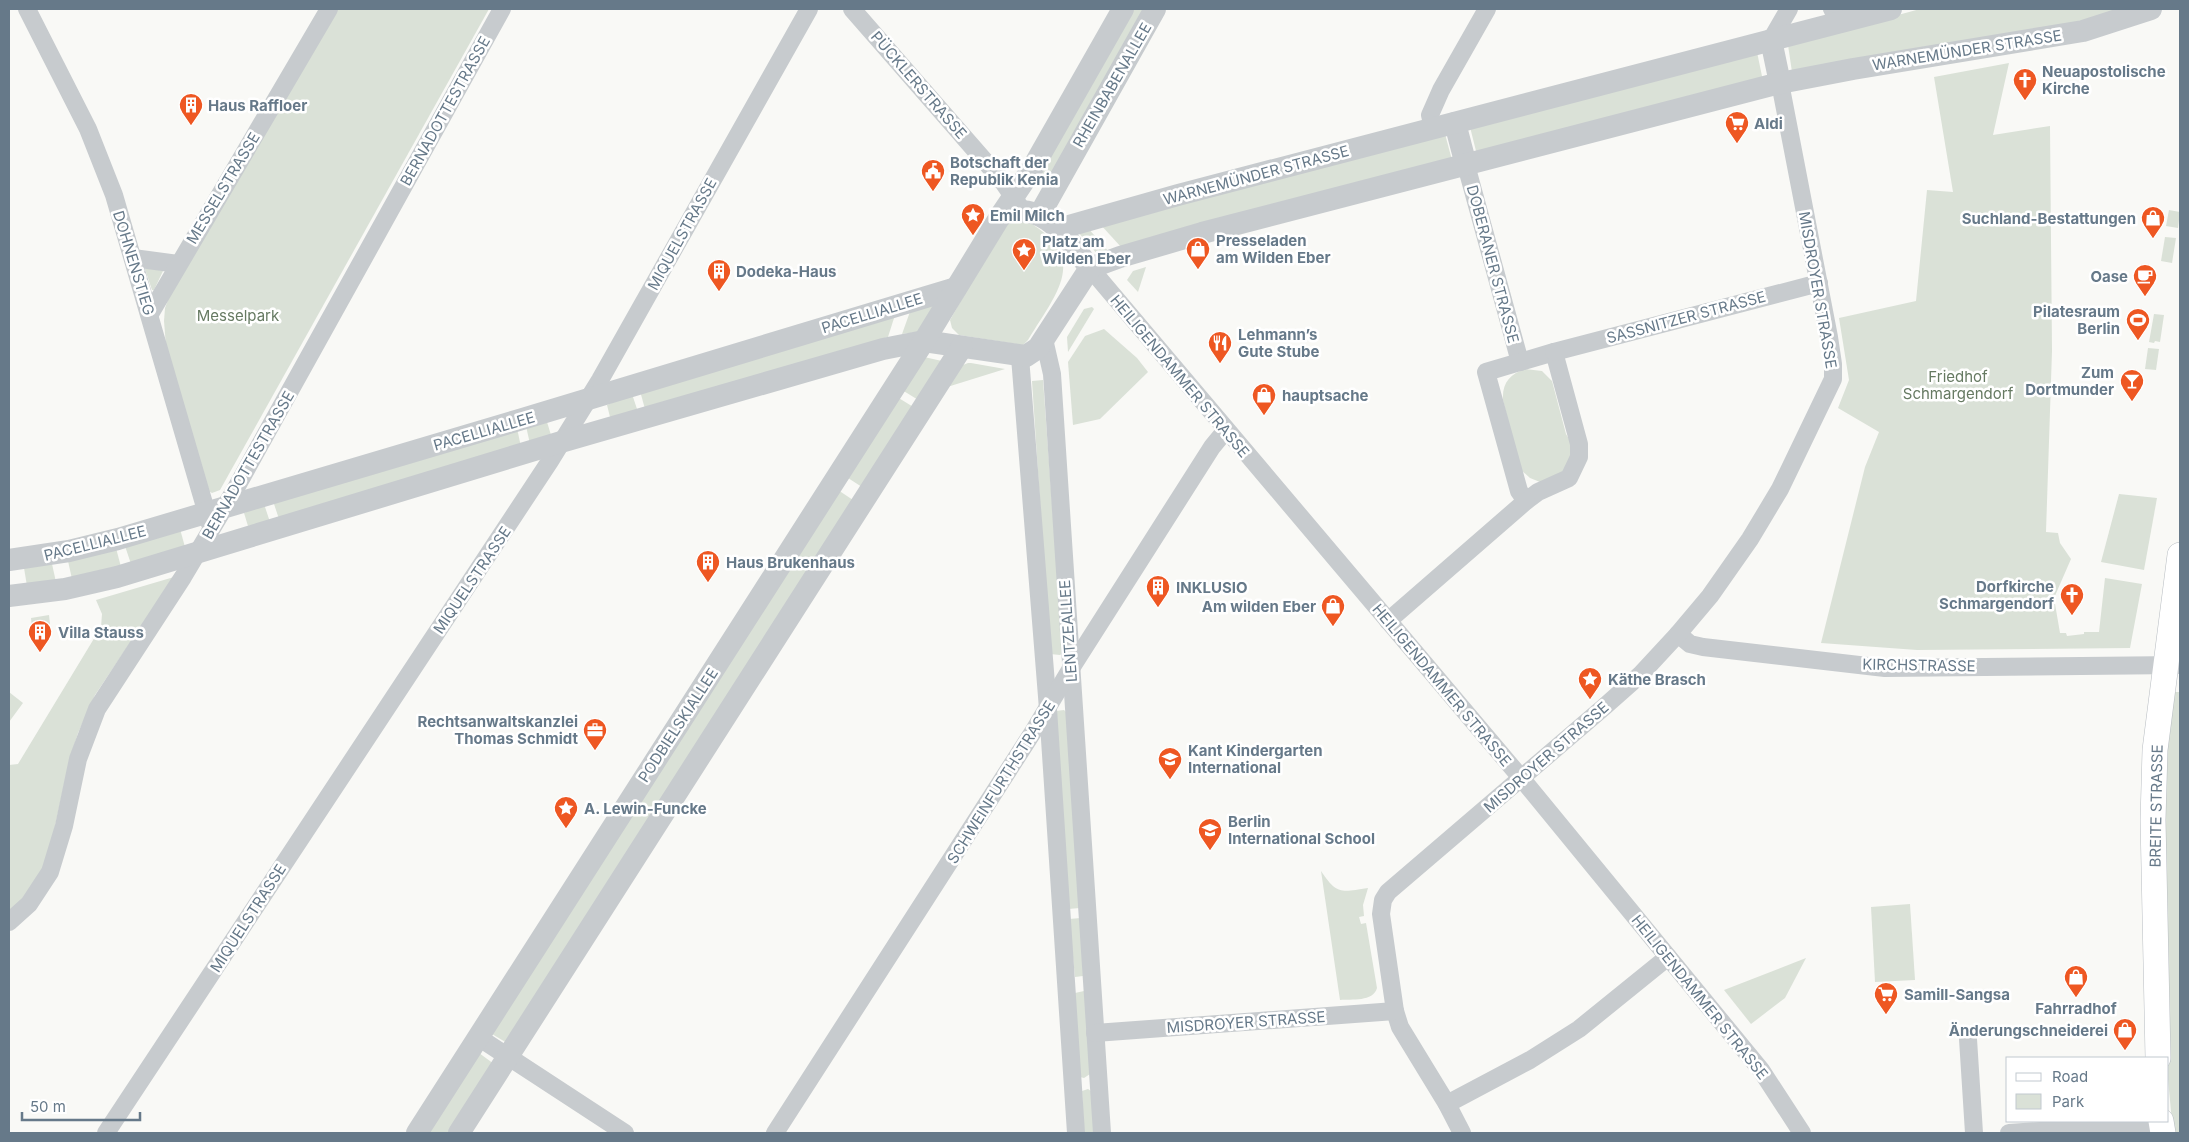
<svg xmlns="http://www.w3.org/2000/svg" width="2189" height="1142" viewBox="0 0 2189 1142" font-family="Inter,sans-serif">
<rect width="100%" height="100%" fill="#f9f9f6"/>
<!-- green -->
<g fill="#dae1d7">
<polygon points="337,9 489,9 220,490 212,493 207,490 166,346 164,321 165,308 171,292"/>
<polygon points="1131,9 1147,9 1048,182 1037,173"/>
<polygon points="1920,9 2124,9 2095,19 1792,72 1788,45"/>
<polygon points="1757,52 1763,81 1477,155 1470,127"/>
<polygon points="2009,63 1993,135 2050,126 2052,351 2046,532 2058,533 2060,543 2071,559 2054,598 2060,633 2066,633 2067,636 2084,634 2084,632 2099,632 2105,578 2142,584 2130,648 1917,650 1821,643 1865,467 1879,432 1838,408 1849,380 1839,318 1916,301 1927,190 1953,192 1934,77"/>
<polygon points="1445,134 1452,160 1121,247 1100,224"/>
<polygon points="2169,210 2180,212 2178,228 2166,226"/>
<path d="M1024,219C1091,258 1058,290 1028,340L1023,345L959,335L952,328L950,320L1004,225Z"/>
<polygon points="1087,227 1109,252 1099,256 1078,232"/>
<polygon points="2165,237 2176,238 2172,263 2161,261"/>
<polygon points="146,267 163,271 154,290 152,290 145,269"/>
<polygon points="1146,267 1138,292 1127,280 1133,271"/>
<polygon points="934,305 918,332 902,334 911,309"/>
<polygon points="1092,307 1094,309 1068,352 1067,337 1084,309"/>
<polygon points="2154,314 2164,315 2160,342 2155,341 2154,343 2149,342"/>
<polygon points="895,315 888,337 645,409 640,391"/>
<polygon points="1104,329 1137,358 1148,372 1100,419 1073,425 1068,362 1085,336"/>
<polygon points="2148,348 2159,349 2156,370 2145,369"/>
<polygon points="924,357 942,361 920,401 902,390"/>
<polygon points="968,363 971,363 1005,369 944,388 963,365"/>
<path d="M1525,369L1542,371L1552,381L1566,434L1572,444L1568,470L1540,482L1530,478L1520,469L1503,400C1502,383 1510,374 1525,369Z"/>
<polygon points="1043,380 1063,653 1060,655 1050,654 1032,381"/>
<polygon points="632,394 638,412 610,417 607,405"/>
<polygon points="897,397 915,408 862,487 848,478"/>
<polygon points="547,422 551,435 530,444 526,426"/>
<polygon points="517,428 521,447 279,519 273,501"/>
<polygon points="838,490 853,500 507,1043 492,1034"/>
<polygon points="2119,494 2157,498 2144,570 2101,562"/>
<polygon points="264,504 270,522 248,526 244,513"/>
<polygon points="180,529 185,547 131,564 125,546"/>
<polygon points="116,548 121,567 72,579 68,561"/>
<polygon points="52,564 56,582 27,586 24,568"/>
<polygon points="174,577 95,695 78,733 69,762 50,849 45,866 24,897 9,913 9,765 18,764 101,627 102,614 96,600"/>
<polygon points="49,615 50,624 47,631 39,632 32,628 31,618"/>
<polygon points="9,692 23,703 9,722"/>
<polygon points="2171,692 2180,692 2180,1133 2173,1133 2168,1079 2163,781"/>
<polygon points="1064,710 1066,712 1080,908 1068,909 1056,711"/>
<path d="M1321,871C1337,895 1341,892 1368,888L1363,905L1364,916L1359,917L1361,924L1366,923L1377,988C1373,1002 1352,999 1340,1000Z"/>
<polygon points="1910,904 1915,980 1875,982 1871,907"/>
<polygon points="1081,918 1083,976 1075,977 1069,919"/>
<polygon points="1806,958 1785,998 1751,1024 1724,990"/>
<polygon points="1084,991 1085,992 1090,1074 1084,1078 1080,1077 1075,993"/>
<polygon points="479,1053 494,1064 450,1133 428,1133"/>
<polygon points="1088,1089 1091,1091 1095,1133 1084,1133 1082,1091"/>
</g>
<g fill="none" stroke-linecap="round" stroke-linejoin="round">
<!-- secondary casing -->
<g stroke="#b9bec3" stroke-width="26">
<g id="secondary">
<polyline points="2158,1058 2153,820 2155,750 2180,555"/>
<polyline points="2161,1121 2163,1133"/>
</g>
</g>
<!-- minor -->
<g stroke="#c7cbce" stroke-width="18">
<polyline points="27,9 88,129 114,195 210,524"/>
<polyline points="852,9 1003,182 1020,207"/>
<polyline points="1832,9 1850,19"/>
<polyline points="1771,40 1789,9"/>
<polyline points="1433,128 1430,115 1441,90 1487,9"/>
<polyline points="1466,165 1520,362"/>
<polyline points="133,258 178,264"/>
<polyline points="1090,268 1522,779 1641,924 1761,1070 1802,1133"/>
<polyline points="150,314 329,9"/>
<polyline points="1044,339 1052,374 1102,1133"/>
<polygon points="1554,352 1579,444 1579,457 1569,478 1538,492 1526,501 1519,491 1486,372"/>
<polyline points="1554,352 1819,283"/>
<polyline points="1020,357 1048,709 1076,1133"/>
<polyline points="1388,621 1526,501"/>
<polyline points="1678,634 1690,644 1703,647 1885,668 2180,665"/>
<polyline points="9,922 29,904 50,872 64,826 78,759 97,709 183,577 236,488 502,9"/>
<polyline points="1395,1011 1400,1027 1447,1104 1462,1133"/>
<polyline points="1095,1033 1395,1011 1381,914 1383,900 1388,892 1604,707 1640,675 1678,634 1710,596 1750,539 1780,489 1833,379 1833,364 1829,337 1780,83"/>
<polyline points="478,1037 625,1133"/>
<polyline points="1968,1039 1974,1133"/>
<polyline points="1447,1104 1530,1060 1579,1029 1668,957"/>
<polyline points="106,1133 550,461 600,380 809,9"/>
<polyline points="775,1133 1033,732 1070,670 1212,447 1226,430"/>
<polyline points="2009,1133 2161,1123"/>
</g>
<!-- tertiary -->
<g stroke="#c7cbce" stroke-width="22">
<polyline points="1771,40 1780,83"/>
<polyline points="1455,123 1466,165"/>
<polyline points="1040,214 1155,9"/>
<path d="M1001,215C1044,198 1067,239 1090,268"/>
<polyline points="1058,229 1178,195 1891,9"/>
<polyline points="1090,268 1120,257 1202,233 1780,83 1853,69 2083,31 2151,9"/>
<polyline points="9,560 69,551 118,539 519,420 956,288"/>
<polyline points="9,596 65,589 117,577 561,442 883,349 924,341 1026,356 1038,348 1090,268"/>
<polyline points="417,1133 924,341 1001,215 1032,169 1123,9"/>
<polyline points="459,1133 962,347"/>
</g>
<!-- secondary -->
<use href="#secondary" stroke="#fff" stroke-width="25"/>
</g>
<!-- icons -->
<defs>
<g id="church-pin" transform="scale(1.25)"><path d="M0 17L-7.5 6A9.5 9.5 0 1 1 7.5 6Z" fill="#ee5722" stroke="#fff"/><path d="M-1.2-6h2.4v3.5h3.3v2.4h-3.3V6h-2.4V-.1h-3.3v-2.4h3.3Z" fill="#fff"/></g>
<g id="building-pin" transform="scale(1.25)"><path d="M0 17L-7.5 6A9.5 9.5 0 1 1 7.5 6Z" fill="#ee5722" stroke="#fff"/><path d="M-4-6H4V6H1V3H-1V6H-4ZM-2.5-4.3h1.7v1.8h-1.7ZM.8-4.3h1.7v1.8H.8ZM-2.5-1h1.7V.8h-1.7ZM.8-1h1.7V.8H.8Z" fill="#fff"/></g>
<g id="supermarket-pin" transform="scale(1.25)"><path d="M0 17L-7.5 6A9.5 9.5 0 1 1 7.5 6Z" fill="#ee5722" stroke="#fff"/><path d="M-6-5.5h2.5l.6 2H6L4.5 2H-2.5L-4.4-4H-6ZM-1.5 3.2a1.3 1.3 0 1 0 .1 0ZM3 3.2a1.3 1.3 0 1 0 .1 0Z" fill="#fff"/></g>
<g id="civic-pin" transform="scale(1.25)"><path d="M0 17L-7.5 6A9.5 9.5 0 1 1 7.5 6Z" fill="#ee5722" stroke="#fff"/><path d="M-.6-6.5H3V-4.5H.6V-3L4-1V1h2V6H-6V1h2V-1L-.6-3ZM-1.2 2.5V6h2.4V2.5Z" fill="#fff"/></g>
<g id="sight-pin" transform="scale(1.25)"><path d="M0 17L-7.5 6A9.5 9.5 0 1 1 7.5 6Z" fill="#ee5722" stroke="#fff"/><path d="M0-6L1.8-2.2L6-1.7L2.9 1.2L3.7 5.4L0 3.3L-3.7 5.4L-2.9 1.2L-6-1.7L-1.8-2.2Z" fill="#fff"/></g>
<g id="shop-pin" transform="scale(1.25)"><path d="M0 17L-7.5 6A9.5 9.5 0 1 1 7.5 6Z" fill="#ee5722" stroke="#fff"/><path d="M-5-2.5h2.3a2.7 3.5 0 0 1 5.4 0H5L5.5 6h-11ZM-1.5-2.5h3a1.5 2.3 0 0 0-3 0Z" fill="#fff"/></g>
<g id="cafe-pin" transform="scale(1.25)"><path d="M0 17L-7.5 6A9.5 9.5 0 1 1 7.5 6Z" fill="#ee5722" stroke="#fff"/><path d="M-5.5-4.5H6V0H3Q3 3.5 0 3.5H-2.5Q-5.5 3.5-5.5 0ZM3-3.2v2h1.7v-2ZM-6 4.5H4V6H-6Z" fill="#fff"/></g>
<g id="stadium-pin" transform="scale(1.25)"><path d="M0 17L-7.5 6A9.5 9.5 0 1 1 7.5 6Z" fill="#ee5722" stroke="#fff"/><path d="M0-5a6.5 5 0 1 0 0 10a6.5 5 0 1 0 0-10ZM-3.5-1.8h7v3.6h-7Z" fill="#fff"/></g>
<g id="restaurant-pin" transform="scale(1.25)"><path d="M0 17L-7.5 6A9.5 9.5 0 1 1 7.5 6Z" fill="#ee5722" stroke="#fff"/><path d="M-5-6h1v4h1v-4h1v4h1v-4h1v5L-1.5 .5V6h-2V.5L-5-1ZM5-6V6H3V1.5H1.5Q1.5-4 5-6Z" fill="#fff"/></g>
<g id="bar-pin" transform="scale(1.25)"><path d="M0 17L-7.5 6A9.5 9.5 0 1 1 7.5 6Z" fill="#ee5722" stroke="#fff"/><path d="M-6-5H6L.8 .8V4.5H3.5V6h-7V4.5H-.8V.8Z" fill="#fff"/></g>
<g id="office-pin" transform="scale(1.25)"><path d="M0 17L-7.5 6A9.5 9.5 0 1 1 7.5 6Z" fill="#ee5722" stroke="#fff"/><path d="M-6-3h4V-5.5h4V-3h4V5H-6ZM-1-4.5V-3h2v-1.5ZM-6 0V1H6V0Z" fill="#fff"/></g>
<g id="school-pin" transform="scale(1.25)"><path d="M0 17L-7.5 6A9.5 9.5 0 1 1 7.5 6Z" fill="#ee5722" stroke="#fff"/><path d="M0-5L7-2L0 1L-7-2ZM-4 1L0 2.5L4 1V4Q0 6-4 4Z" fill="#fff"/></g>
</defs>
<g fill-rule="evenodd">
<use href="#church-pin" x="2025" y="80"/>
<use href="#building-pin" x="191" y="105"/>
<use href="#supermarket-pin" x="1737" y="123"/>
<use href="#civic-pin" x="933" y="171"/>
<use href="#sight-pin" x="973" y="215"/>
<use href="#shop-pin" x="2153" y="218"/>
<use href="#shop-pin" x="1198" y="249"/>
<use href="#sight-pin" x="1024" y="250"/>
<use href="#building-pin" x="719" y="271"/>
<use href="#cafe-pin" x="2145" y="276"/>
<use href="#stadium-pin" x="2138" y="320"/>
<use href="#restaurant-pin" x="1220" y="343"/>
<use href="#bar-pin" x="2132" y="381"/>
<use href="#shop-pin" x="1264" y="395"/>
<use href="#building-pin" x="708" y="562"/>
<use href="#building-pin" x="1158" y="587"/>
<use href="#church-pin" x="2072" y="595"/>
<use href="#shop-pin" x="1333" y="606"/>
<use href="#building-pin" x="40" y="632"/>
<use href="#sight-pin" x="1590" y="679"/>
<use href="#office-pin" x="595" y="730"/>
<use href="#school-pin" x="1170" y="759"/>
<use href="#sight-pin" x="566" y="808"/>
<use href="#school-pin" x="1210" y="830"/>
<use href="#shop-pin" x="2076" y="977"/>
<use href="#supermarket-pin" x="1886" y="994"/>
<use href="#shop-pin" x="2125" y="1030"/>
</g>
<g text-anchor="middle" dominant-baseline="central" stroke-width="5" stroke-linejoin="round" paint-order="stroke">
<!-- street labels -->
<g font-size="15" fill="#667989" stroke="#fff">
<text transform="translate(1967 50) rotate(-9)">WARNEMÜNDER STRASSE</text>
<text transform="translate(919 85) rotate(49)">PÜCKLERSTRASSE</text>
<text transform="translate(1112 85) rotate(-60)">RHEINBABENALLEE</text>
<text transform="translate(445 111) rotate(-61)">BERNADOTTESTRASSE</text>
<text transform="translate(1256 175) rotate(-15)">WARNEMÜNDER STRASSE</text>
<text transform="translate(223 188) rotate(-59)">MESSELSTRASSE</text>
<text transform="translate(682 234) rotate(-61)">MIQUELSTRASSE</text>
<text transform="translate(134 263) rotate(73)">DOHNENSTIEG</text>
<text transform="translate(1493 264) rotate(75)">DOBERANER STRASSE</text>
<text transform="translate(1818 290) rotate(80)">MISDROYER STRASSE</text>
<text transform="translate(872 313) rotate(-17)">PACELLIALLEE</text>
<text transform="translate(1686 317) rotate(-15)">SASSNITZER STRASSE</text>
<text transform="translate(1180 376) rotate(50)">HEILIGENDAMMER STRASSE</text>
<text transform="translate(484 431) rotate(-16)">PACELLIALLEE</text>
<text transform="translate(248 465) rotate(-60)">BERNADOTTESTRASSE</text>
<text transform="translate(95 543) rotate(-14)">PACELLIALLEE</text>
<text transform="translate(472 580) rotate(-56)">MIQUELSTRASSE</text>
<text transform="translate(1068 631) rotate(-94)">LENTZEALLEE</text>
<text transform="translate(1919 665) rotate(1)">KIRCHSTRASSE</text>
<text transform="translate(1442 685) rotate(50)">HEILIGENDAMMER STRASSE</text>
<text transform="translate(678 725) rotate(-57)">PODBIELSKIALLEE</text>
<text transform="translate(1546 757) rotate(-41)">MISDROYER STRASSE</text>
<text transform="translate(1001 782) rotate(-58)">SCHWEINFURTHSTRASSE</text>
<text transform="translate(2156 806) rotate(-89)">BREITE STRASSE</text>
<text transform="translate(248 918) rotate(-57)">MIQUELSTRASSE</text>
<text transform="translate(1700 997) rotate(51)">HEILIGENDAMMER STRASSE</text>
<text transform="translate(1246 1022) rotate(-4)">MISDROYER STRASSE</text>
</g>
<!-- poi labels -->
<g font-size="15" font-weight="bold" fill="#667989" stroke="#fff" text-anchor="start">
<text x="2042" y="71">Neuapostolische<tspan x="2042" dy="17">Kirche</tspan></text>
<text x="208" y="105">Haus Raffloer</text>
<text x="1754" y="123">Aldi</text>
<text x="950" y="162">Botschaft der<tspan x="950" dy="17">Republik Kenia</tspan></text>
<text x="990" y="215">Emil Milch</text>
<text x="2136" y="218" text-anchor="end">Suchland-Bestattungen</text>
<text x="1216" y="240">Presseladen<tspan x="1216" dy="17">am Wilden Eber</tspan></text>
<text x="1042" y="241">Platz am<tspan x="1042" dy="17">Wilden Eber</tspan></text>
<text x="736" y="271">Dodeka-Haus</text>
<text x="2128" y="276" text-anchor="end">Oase</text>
<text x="2120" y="311" text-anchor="end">Pilatesraum<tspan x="2120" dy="17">Berlin</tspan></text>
<text x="1238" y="334">Lehmann’s<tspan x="1238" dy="17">Gute Stube</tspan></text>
<text x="2114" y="372" text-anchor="end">Zum<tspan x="2114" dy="17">Dortmunder</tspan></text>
<text x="1282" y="395">hauptsache</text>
<text x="726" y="562">Haus Brukenhaus</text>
<text x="2054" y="586" text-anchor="end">Dorfkirche<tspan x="2054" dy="17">Schmargendorf</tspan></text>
<text x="1176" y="587">INKLUSIO</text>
<text x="1316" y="606" text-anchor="end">Am wilden Eber</text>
<text x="58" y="632">Villa Stauss</text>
<text x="1608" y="679">Käthe Brasch</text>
<text x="578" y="721" text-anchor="end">Rechtsanwaltskanzlei<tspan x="578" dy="17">Thomas Schmidt</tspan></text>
<text x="1188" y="750">Kant Kindergarten<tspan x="1188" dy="17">International</tspan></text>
<text x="584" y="808">A. Lewin-Funcke</text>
<text x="1228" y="821">Berlin<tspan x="1228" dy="17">International School</tspan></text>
<text x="1904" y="994">Samill-Sangsa</text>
<text x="2076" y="1008" text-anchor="middle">Fahrradhof</text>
<text x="2108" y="1030" text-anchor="end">Änderungschneiderei</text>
</g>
<!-- park labels -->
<g font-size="15" fill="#667a62" stroke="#fff">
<text x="238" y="315">Messelpark</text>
<text x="1958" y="376">Friedhof<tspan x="1958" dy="17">Schmargendorf</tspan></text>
</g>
</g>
<!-- border -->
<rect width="2189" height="1142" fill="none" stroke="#667989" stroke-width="20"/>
<!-- legend -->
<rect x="2006" y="1057" width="162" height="65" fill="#ffffff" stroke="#c2c9d0"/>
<rect x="2016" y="1073" width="25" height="8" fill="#ffffff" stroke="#c2c9d0"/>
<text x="2052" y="1082" font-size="15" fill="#667989">Road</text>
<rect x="2016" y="1094" width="25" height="15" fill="#dae1d7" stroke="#c2c9d0"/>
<text x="2052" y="1107" font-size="15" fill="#667989">Park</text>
<!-- scale -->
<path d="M22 1112v8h118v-8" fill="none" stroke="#667989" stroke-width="2.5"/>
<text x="30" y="1112" font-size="15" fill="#667989" stroke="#ffffff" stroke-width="4" paint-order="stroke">50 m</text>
</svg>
